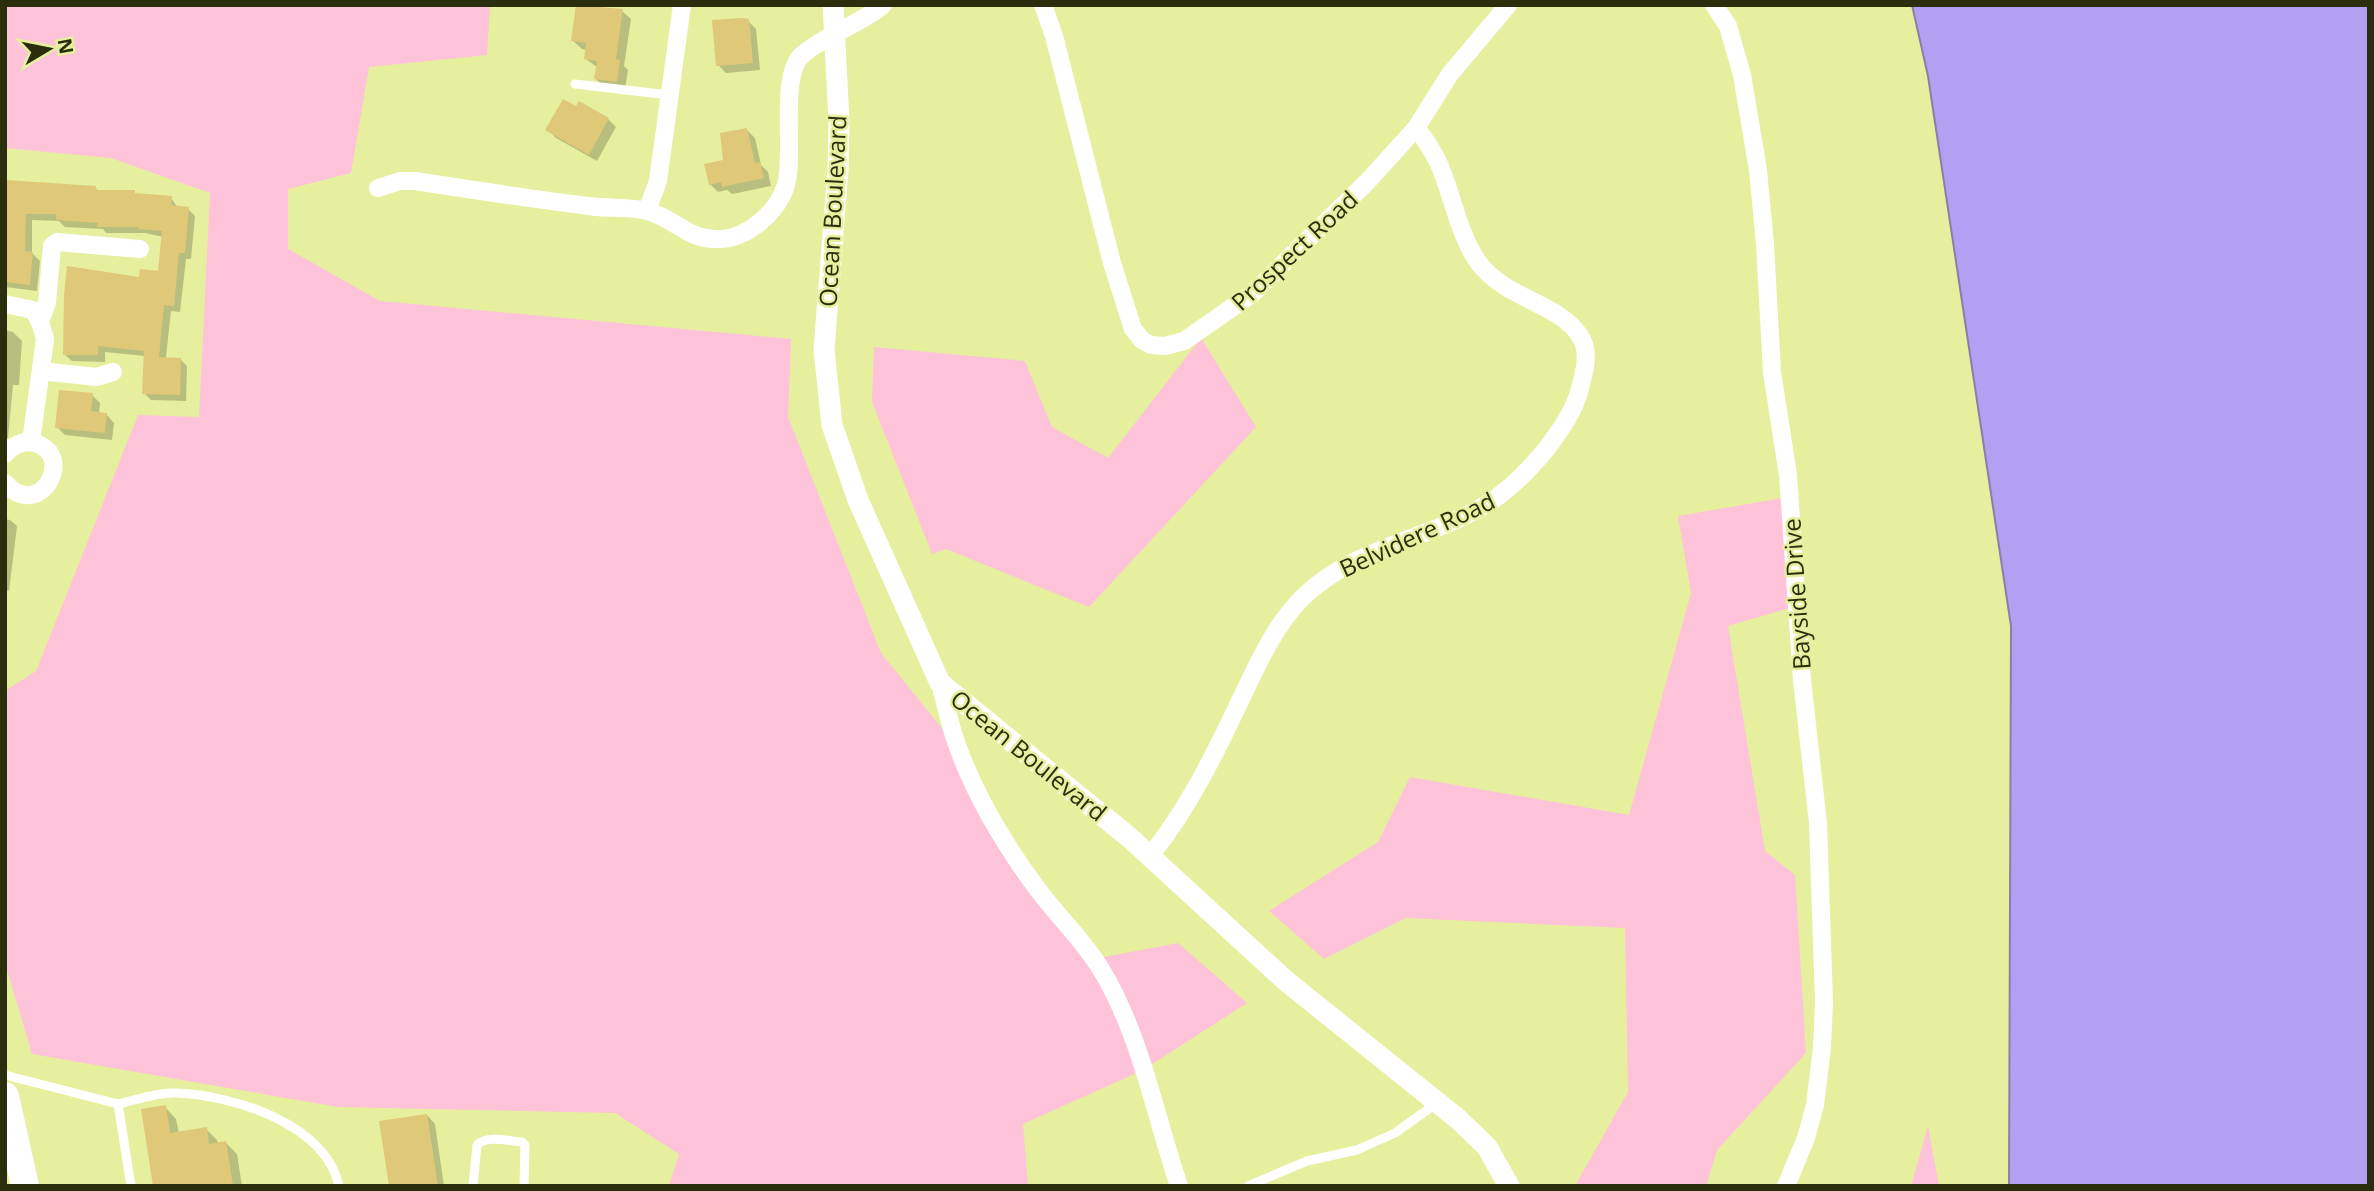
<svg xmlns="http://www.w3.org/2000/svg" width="2374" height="1191" viewBox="0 0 2374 1191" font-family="'Open Sans',sans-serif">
<rect width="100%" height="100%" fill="#e6ef9e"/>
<!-- green -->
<g fill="#fec2d9">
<polygon points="5,5 490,5 487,55 369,67 351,173 288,189 288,249 380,301 791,339 788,417 881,653 965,757 995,833 1099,958 1178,943 1247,1003 1143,1070 1023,1124 1028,1186 669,1186 679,1154 615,1113 338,1107 32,1054 5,963 5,691 36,671 138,415 199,417 210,193 111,158 5,148"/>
<polygon points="1201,338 1256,427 1089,607 946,549 932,554 872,402 874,347 1025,361 1052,427 1108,458"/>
<polygon points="1788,497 1800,605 1728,626 1765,851 1795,875 1806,1053 1717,1150 1706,1186 1575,1186 1628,1092 1625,928 1406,918 1324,959 1269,911 1378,842 1410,777 1629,815 1691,593 1678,516"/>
<polygon points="1928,1126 1939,1186 1911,1186"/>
</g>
<!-- water -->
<polygon fill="#b3a0f2" stroke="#8a7ead" stroke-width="2" points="1912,5 2369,5 2369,1186 2009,1186 2011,626 1928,76"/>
<!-- shadow -->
<g fill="#0003">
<polygon points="578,5 622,11 631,19 624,66 628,70 625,89 604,87 596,79 597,67 586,59 587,50 582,49 573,41"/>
<polygon points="748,21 756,29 760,70 726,73 718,65"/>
<polygon points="608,119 616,127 597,161 556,138 548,130"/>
<polygon points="746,129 755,138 761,165 768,172 771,186 732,194 727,190 718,192 710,184"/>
<polygon points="5,182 95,188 100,192 171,198 178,208 188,209 195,216 191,259 186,259 180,312 171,311 166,357 166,359 180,359 187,366 186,401 151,400 144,393 145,356 105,352 105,362 72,361 64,354 140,279 159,273 163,237 145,233 106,233 103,229 65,227 59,221 32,220 32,253 40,261 37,291 5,287"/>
<polygon points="5,330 13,332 22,341 19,385 13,385 8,438 5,438"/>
<polygon points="92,395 100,403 99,414 106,414 114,423 112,440 65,435 57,427"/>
<polygon points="5,519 10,520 17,526 9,591 5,590"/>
<polygon points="165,1107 176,1119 179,1133 206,1129 217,1140 218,1144 226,1143 237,1154 242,1186 155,1186"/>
<polygon points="427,1115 435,1124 444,1186 391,1186"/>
</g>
<!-- building -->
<g fill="#dfc878">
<polygon points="576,5 623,9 616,59 620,60 617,82 594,79 597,61 584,59 586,43 571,41"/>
<polygon points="742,18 749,19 753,63 716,66 712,20"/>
<polygon points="563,99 576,106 579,101 609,118 589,155 545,130"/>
<polygon points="747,128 755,163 760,162 764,178 722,187 721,182 709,185 704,164 723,160 720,133"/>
<polygon points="5,180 96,186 96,190 135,190 135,193 172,196 171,205 189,207 185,253 179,253 174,306 164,305 159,357 181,358 180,395 142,394 144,351 98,346 98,355 63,355 64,295 67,266 139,277 140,269 158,271 162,231 138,229 138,227 97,227 98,223 56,220 56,214 26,214 25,251 33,252 30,285 5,282"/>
<polygon points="59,390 93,393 91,411 107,413 105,433 55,428"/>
<polygon points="166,1105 170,1133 207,1127 209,1144 226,1141 233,1186 153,1186 141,1109"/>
<polygon points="427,1114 438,1186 389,1186 379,1121"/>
</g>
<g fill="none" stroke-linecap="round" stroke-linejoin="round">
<!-- service -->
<g stroke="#fff" stroke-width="9">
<polyline points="575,84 669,95"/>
<polyline points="5,1075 118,1104 131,1186"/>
<path d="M118,1104C136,1100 158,1092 176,1093C232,1095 325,1123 339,1186"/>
<path d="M473,1186L477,1145C487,1135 508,1141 522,1142L525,1145L524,1186"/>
<polyline points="1248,1186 1307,1161 1357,1150 1395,1133 1437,1103"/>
</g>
<!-- minor -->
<g stroke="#fff" stroke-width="18">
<polyline points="1043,5 1054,36 1112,263 1133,329 1142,340 1151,345 1165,346 1184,341 1253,293 1367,182 1416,128 1450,74 1508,5"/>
<polyline points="1714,5 1728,26 1742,75 1758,170 1765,244 1772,372 1788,475 1802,680 1818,823 1824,1002 1822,1048 1815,1105 1806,1138 1786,1186"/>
<path d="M378,188L400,181H415C473,190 531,199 589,206C608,209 629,206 647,211C675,218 688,241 720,239C749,238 778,211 786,185C795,153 779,76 802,55C826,34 859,25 883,5"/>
<polyline points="647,211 658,181 682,5"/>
<polyline points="5,304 33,310 40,322 45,339 31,442"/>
<polyline points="40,322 47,303 52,246 57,242 140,249"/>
<polyline points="41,371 96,377 113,372"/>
<path d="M5,454C13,445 23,440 35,443C77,456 39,522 5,483"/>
<path d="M940,683C945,701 949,721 955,739C973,792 1001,839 1033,883C1055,914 1083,939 1102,971C1141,1036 1155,1115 1179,1186"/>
<path d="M1150,856C1187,810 1213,758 1238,705C1256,668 1273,627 1303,597C1355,547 1427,540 1487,504C1511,489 1530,469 1548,447C1561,429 1573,413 1579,392C1584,373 1591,353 1580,336C1558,302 1506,300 1478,262C1458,233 1453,196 1439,164C1433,151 1425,139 1416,128"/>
</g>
<!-- tertiary -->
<polyline stroke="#fff" stroke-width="21" points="833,5 839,121 838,169 824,350 832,425 858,500 940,683 1130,838 1286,981 1458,1119 1487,1147 1509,1186"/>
<!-- trunk -->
<polyline stroke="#fff" stroke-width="28" points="5,1096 25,1186"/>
</g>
<g text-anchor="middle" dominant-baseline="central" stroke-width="5" stroke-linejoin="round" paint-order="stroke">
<!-- street labels -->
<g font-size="24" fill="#2b2e0d" stroke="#e6ef9e">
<text transform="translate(832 211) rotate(-87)">Ocean Boulevard</text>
<text transform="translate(1294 250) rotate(-43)">Prospect Road</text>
<text transform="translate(1417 534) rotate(-25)">Belvidere Road</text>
<text transform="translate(1796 594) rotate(-94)">Bayside Drive</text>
<text transform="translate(1029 755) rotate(39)">Ocean Boulevard</text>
</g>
</g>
<!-- border -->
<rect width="2374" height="1191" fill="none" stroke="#2b2e0d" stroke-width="14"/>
<!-- north arrow -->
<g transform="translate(49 49) rotate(80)" stroke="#e6ef9e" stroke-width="5" paint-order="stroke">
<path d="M0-5L12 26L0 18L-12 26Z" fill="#2b2e0d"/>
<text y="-10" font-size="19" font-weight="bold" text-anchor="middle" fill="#2b2e0d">N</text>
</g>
</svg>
